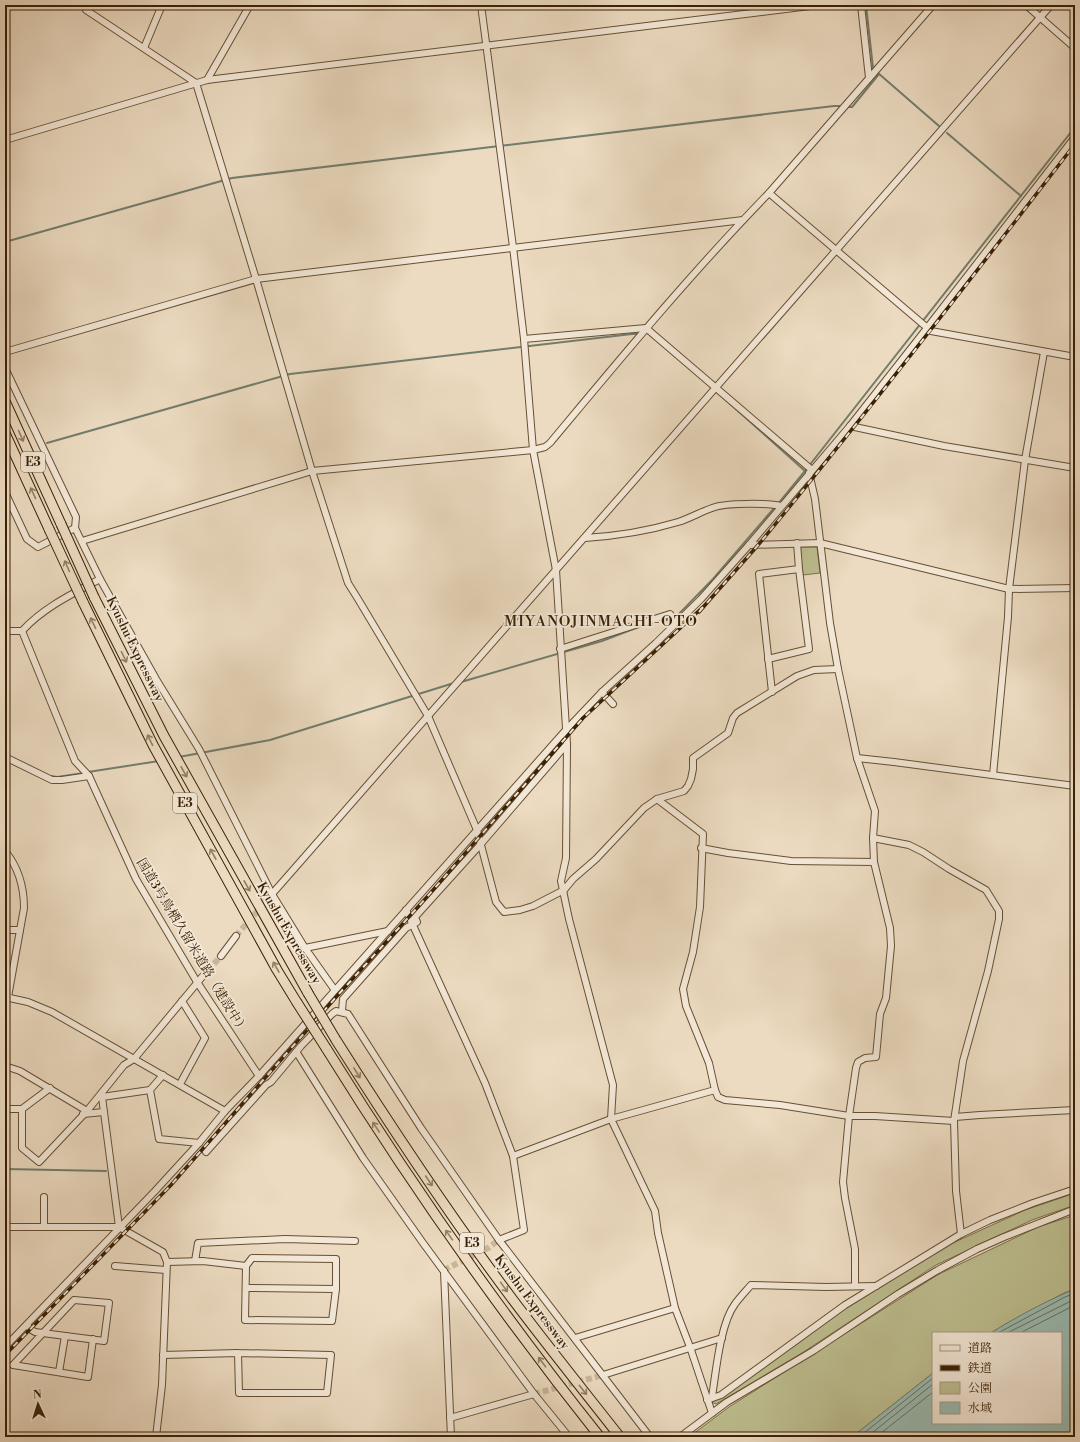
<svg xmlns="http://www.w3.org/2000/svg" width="1080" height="1442" viewBox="0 0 1080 1442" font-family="'Libre Bodoni','Noto Serif JP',serif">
<rect width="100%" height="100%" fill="#ecdbc1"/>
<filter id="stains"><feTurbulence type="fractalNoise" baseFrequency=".005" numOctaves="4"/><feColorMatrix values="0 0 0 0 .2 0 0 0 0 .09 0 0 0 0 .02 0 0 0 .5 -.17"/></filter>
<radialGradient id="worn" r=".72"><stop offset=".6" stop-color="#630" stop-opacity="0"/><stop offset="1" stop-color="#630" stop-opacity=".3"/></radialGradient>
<!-- green -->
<g fill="#bdbe90" stroke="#7c704a">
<polygon points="800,547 817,547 820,573 803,575"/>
<polygon points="1075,1193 1075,1205 1032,1220 936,1265 802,1353 716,1404 711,1402 836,1314 931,1253 1025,1210"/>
<polygon points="1075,1215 1075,1289 1064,1293 1004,1325 991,1333 933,1333 933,1373 852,1437 689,1437 729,1407 939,1274 1038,1227"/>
</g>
<!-- water -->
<path fill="#99bbb2" stroke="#737d6d" d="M1075,1289V1437H852L933,1373V1423H1061V1333H991C1016,1317 1048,1300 1075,1289Z"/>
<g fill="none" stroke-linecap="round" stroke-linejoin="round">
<!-- shore -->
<g stroke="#6a6e5c" stroke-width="1">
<polyline points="998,1333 1065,1297 1075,1293"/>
<polyline points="1007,1333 1075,1299"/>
<polyline points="1020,1333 1075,1305"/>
<polyline points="859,1437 933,1378"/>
<polyline points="867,1437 933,1384"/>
<polyline points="876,1437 933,1392"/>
</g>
<!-- stream -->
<g stroke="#737d6d" stroke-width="2">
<polyline points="866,5 873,68"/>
<polyline points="878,73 939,126"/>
<polyline points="846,107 852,107 879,74"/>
<polyline points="947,133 1021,196"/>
<polyline points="5,242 232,178 834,106 842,106"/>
<polyline points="709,385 805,471 778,504"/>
<polyline points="47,443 290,374 632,334 640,334"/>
<polyline points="805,471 1075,127"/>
<polyline points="675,618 713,579 775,507"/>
<polyline points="461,682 602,641 641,626 671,619"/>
<polyline points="179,757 270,740 454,683"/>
<polyline points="88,772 159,761"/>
<polyline points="51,776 57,777 84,773"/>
<polyline points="5,1169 106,1171"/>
<polyline points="760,1435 761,1437"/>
</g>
<!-- minor-tunnel -->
<g stroke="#c8b69b" stroke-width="6" stroke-dasharray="6 3" stroke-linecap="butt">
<polyline points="236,936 272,894"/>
<polyline points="202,977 221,956"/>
<polyline points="444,1270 488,1248 499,1240"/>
<polyline points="534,1394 603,1375"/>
</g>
<!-- minor casing -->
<g stroke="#665034" stroke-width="8">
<g id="minor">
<polyline points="87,5 86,10 196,83 256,279 312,471 348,583 358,599 428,716 477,830 496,902 504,912 520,910 533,906 564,890 573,879 596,859 644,808 657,799 684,791 688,786 691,779 693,769 693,758 728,733 733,718 737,713 797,676 814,670 838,669"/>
<polyline points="481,5 513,247 524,339 533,450 556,570 567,744 566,858 561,881 569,919 613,1085 611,1119 513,1156"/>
<polyline points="861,5 869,78"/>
<polyline points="1026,5 1075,48"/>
<polyline points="144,48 162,5"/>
<polyline points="207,80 250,5"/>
<polyline points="5,140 207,80 818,5"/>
<polyline points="769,193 931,331 1075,357"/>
<polyline points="524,339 646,328 812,470"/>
<polyline points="5,352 256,279 743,220"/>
<polyline points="5,368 76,517 75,528 100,579 156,679 199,749 272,894 305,948 334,989"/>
<polyline points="850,426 944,446 1075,468"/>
<polyline points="809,473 815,499 830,623 838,669 857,758 875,811 873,838 874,862 890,928 891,946 886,998 880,1014 876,1057 865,1058 858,1062 856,1068 849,1116 843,1182 845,1198 855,1249 855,1285"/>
<polyline points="5,492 27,539 38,547 75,528"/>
<path d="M585,538C616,536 648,531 678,522C691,518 702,511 715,507C727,503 769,503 781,506"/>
<path d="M82,541L312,471L533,450L545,447L550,443C621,358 692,272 769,193L933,5"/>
<polyline points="749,545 820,543 1009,589 1075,588"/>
<path d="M5,631H22C43,608 72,594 100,579"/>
<polyline points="22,631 75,761 89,776 136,879 197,982 259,1076"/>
<polyline points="560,649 670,614 676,623"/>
<polyline points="768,659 809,649 799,569 797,543"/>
<polyline points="602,692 613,704"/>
<polyline points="772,692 759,574 799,569"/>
<polyline points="5,757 52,780 62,780 89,776"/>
<polyline points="857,758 894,762 1075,786"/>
<polyline points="993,775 1008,617 1009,589 1025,460 1044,352"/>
<polyline points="657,799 703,834 700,907 693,952 683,989 686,1006 709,1063 715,1090 718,1097 725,1100 780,1105 849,1116 875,1116 954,1121"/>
<polyline points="873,838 909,845 923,852 949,869 986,890 999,911 999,919 988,971 963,1061 954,1121 956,1191 961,1234"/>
<polyline points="701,848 728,853 791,861 874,862"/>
<path d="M5,851C19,868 24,886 24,908L8,997"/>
<polyline points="272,894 1051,5"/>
<polyline points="406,910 485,1083 513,1156 524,1230 499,1240"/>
<polyline points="5,930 20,930"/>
<polyline points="305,948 388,931"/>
<polyline points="221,956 236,936"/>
<polyline points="5,997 28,1002 52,1012 225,1111"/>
<polyline points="342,1011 343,999 406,928 417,922 415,917 480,845 567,744"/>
<polyline points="297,1053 363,1158 423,1243 534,1394 569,1437"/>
<polyline points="5,1066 20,1071 87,1111"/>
<polyline points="163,1075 150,1090 159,1139 199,1143"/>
<polyline points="180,1084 205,1038 182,1001"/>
<polyline points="102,1094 102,1097 150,1090"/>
<polyline points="102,1097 119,1227"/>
<polyline points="5,1109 22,1109 50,1088"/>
<polyline points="22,1109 22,1148 39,1162 87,1111 124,1065 134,1059 202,977"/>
<polyline points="83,1114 104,1112"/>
<polyline points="955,1117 980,1115 1075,1110"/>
<polyline points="206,1152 266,1085 271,1082 301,1046 332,1014 336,1011 348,1014 421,1128 499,1240 650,1437"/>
<polyline points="44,1197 44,1227"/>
<polyline points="5,1227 119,1227 163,1252 167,1262 162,1385 156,1437"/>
<polygon points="252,1258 336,1259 336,1289 332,1321 245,1320 246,1266"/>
<polyline points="195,1261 198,1243 285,1239 355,1241"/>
<polyline points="167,1262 203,1261 246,1266"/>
<polyline points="115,1266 166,1270"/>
<polyline points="444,1271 451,1437"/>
<polyline points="246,1288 336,1289"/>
<polyline points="27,1325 30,1329 35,1332 104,1341 109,1303 74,1300 13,1365 88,1377 93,1339"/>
<polyline points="575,1338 675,1308"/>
<polyline points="5,1347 155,1191 199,1143 225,1111 259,1076 565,731 602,692 656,643 701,599 749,545 850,426 927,328 1075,137"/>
<polyline points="163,1355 238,1353 331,1355 327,1393 239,1393 238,1353"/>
<polyline points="59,1372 65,1336"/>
<polyline points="603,1375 722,1338"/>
<path d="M712,1397C716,1372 720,1324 735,1304C740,1297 746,1291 751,1285L826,1287L876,1286"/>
<polyline points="707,1400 721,1395 845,1305 961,1234 990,1220 1033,1203 1075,1189"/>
<polyline points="712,1413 690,1347 675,1308 658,1233 655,1211 611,1119 715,1090"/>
<polyline points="450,1418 534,1394"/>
<polyline points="680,1437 727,1402 813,1351 898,1294 938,1270 977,1249 1004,1237 1075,1209"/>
</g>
</g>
<!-- highway casing -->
<g stroke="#3a2105" stroke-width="11">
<g id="highway">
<polyline points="5,401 61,524"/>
<polyline points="5,433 49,529"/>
<polyline points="94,597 164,736 308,993"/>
<polyline points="83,602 153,745 277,970 296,1001"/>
<path d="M336,1040C391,1127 448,1213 510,1296C546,1344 583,1390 620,1437"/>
<path d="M326,1048C410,1183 501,1313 600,1437"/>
</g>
</g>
<!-- minor -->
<use href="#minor" stroke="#f3e8d7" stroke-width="6"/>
<!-- highway -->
<use href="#highway" stroke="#ecdbc1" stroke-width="9"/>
<!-- rail casing -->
<g stroke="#3a2105" stroke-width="3.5">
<g id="rail">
<path d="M699,612C719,589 739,567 759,544C867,413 971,279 1075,144"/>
<polyline points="5,1355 171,1185 337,996 427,897 583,718 703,607"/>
</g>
</g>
<!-- rail -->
<use href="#rail" stroke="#f3e8d7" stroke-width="2" stroke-dasharray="6" stroke-linecap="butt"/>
<!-- highway-bridge casing -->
<g stroke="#3a2105" stroke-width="11" stroke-linecap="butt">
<g id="highway-bridge">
<polyline points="61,524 94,597"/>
<polyline points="49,529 83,602"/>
<polyline points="308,993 336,1040"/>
<polyline points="296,1001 326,1048"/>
</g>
</g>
<!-- highway-bridge -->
<use href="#highway-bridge" stroke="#ecdbc1" stroke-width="9"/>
</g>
<!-- one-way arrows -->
<defs><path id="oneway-shaft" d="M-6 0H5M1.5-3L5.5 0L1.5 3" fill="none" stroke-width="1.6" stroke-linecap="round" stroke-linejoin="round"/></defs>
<g stroke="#937e63">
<use href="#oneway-shaft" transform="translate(21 436) rotate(66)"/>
<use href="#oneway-shaft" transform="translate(33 493) rotate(-115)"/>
<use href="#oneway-shaft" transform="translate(67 566) rotate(-114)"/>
<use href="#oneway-shaft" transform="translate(93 623) rotate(-116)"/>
<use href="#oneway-shaft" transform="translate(124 657) rotate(64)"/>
<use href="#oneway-shaft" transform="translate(150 740) rotate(-116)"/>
<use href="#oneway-shaft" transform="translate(184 772) rotate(61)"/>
<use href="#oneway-shaft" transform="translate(213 854) rotate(-119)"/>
<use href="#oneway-shaft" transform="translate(247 886) rotate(61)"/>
<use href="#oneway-shaft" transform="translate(276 967) rotate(-120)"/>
<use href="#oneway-shaft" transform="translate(357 1073) rotate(58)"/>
<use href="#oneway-shaft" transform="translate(376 1127) rotate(-124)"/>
<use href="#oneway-shaft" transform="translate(429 1181) rotate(56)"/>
<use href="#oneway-shaft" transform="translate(449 1235) rotate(-125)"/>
<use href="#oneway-shaft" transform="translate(504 1287) rotate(54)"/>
<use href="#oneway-shaft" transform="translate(542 1362) rotate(-127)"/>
<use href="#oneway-shaft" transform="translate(583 1390) rotate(52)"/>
</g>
<g text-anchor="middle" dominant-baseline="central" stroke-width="3.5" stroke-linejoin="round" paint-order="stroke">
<!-- shield labels -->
<g fill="#f3e8d7" stroke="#725d44" stroke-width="1">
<rect x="21" y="452" width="24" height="20" rx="3"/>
<rect x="173" y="793" width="24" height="20" rx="3"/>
<rect x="460" y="1233" width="24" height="20" rx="3"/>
</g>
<g font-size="12" font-weight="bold" fill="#3a2105">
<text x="33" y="462">E3</text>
<text x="185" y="803">E3</text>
<text x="472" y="1243">E3</text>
</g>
<!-- street labels -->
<g font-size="13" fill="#3a2105" stroke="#f3e8d7">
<text transform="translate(135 649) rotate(64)">Kyushu Expressway</text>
<text transform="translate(289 933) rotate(60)">Kyushu Expressway</text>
<text transform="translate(192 946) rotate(59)">国道3号鳥栖久留米道路（建設中）</text>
<text transform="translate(532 1302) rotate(53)">Kyushu Expressway</text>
</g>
<!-- quarter labels -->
<g font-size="15" letter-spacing="1" fill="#3a2105" stroke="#f3e8d7">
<text x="601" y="621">MIYANOJINMACHI-OTO</text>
</g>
</g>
<!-- margin -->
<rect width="1080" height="1442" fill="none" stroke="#ecdbc1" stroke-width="20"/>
<rect x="6" y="6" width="1068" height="1430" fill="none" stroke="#3a2105" stroke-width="2"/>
<rect x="10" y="10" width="1060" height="1422" fill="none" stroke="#3a2105"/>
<!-- legend -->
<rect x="932" y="1332" width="130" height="92" fill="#f3e8d7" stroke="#a99883"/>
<rect x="940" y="1345" width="20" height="6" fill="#f3e8d7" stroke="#a99883"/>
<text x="968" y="1352" font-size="12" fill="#3a2105">道路</text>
<rect x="940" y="1365" width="20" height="6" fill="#3a2105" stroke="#a99883"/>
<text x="968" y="1372" font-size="12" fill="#3a2105">鉄道</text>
<rect x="940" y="1382" width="20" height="12" fill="#bdbe90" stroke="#a99883"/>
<text x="968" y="1392" font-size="12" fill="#3a2105">公園</text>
<rect x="940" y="1402" width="20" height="12" fill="#99bbb2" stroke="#a99883"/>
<text x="968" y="1412" font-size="12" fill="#3a2105">水域</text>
<!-- north arrow -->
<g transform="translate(38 1404) rotate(356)" stroke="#f3e8d7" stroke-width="3" paint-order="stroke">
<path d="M0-3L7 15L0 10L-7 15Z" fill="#3a2105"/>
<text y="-6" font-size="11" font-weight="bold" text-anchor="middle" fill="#3a2105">N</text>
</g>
<rect width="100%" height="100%" filter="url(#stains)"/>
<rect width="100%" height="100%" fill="url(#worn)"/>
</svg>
